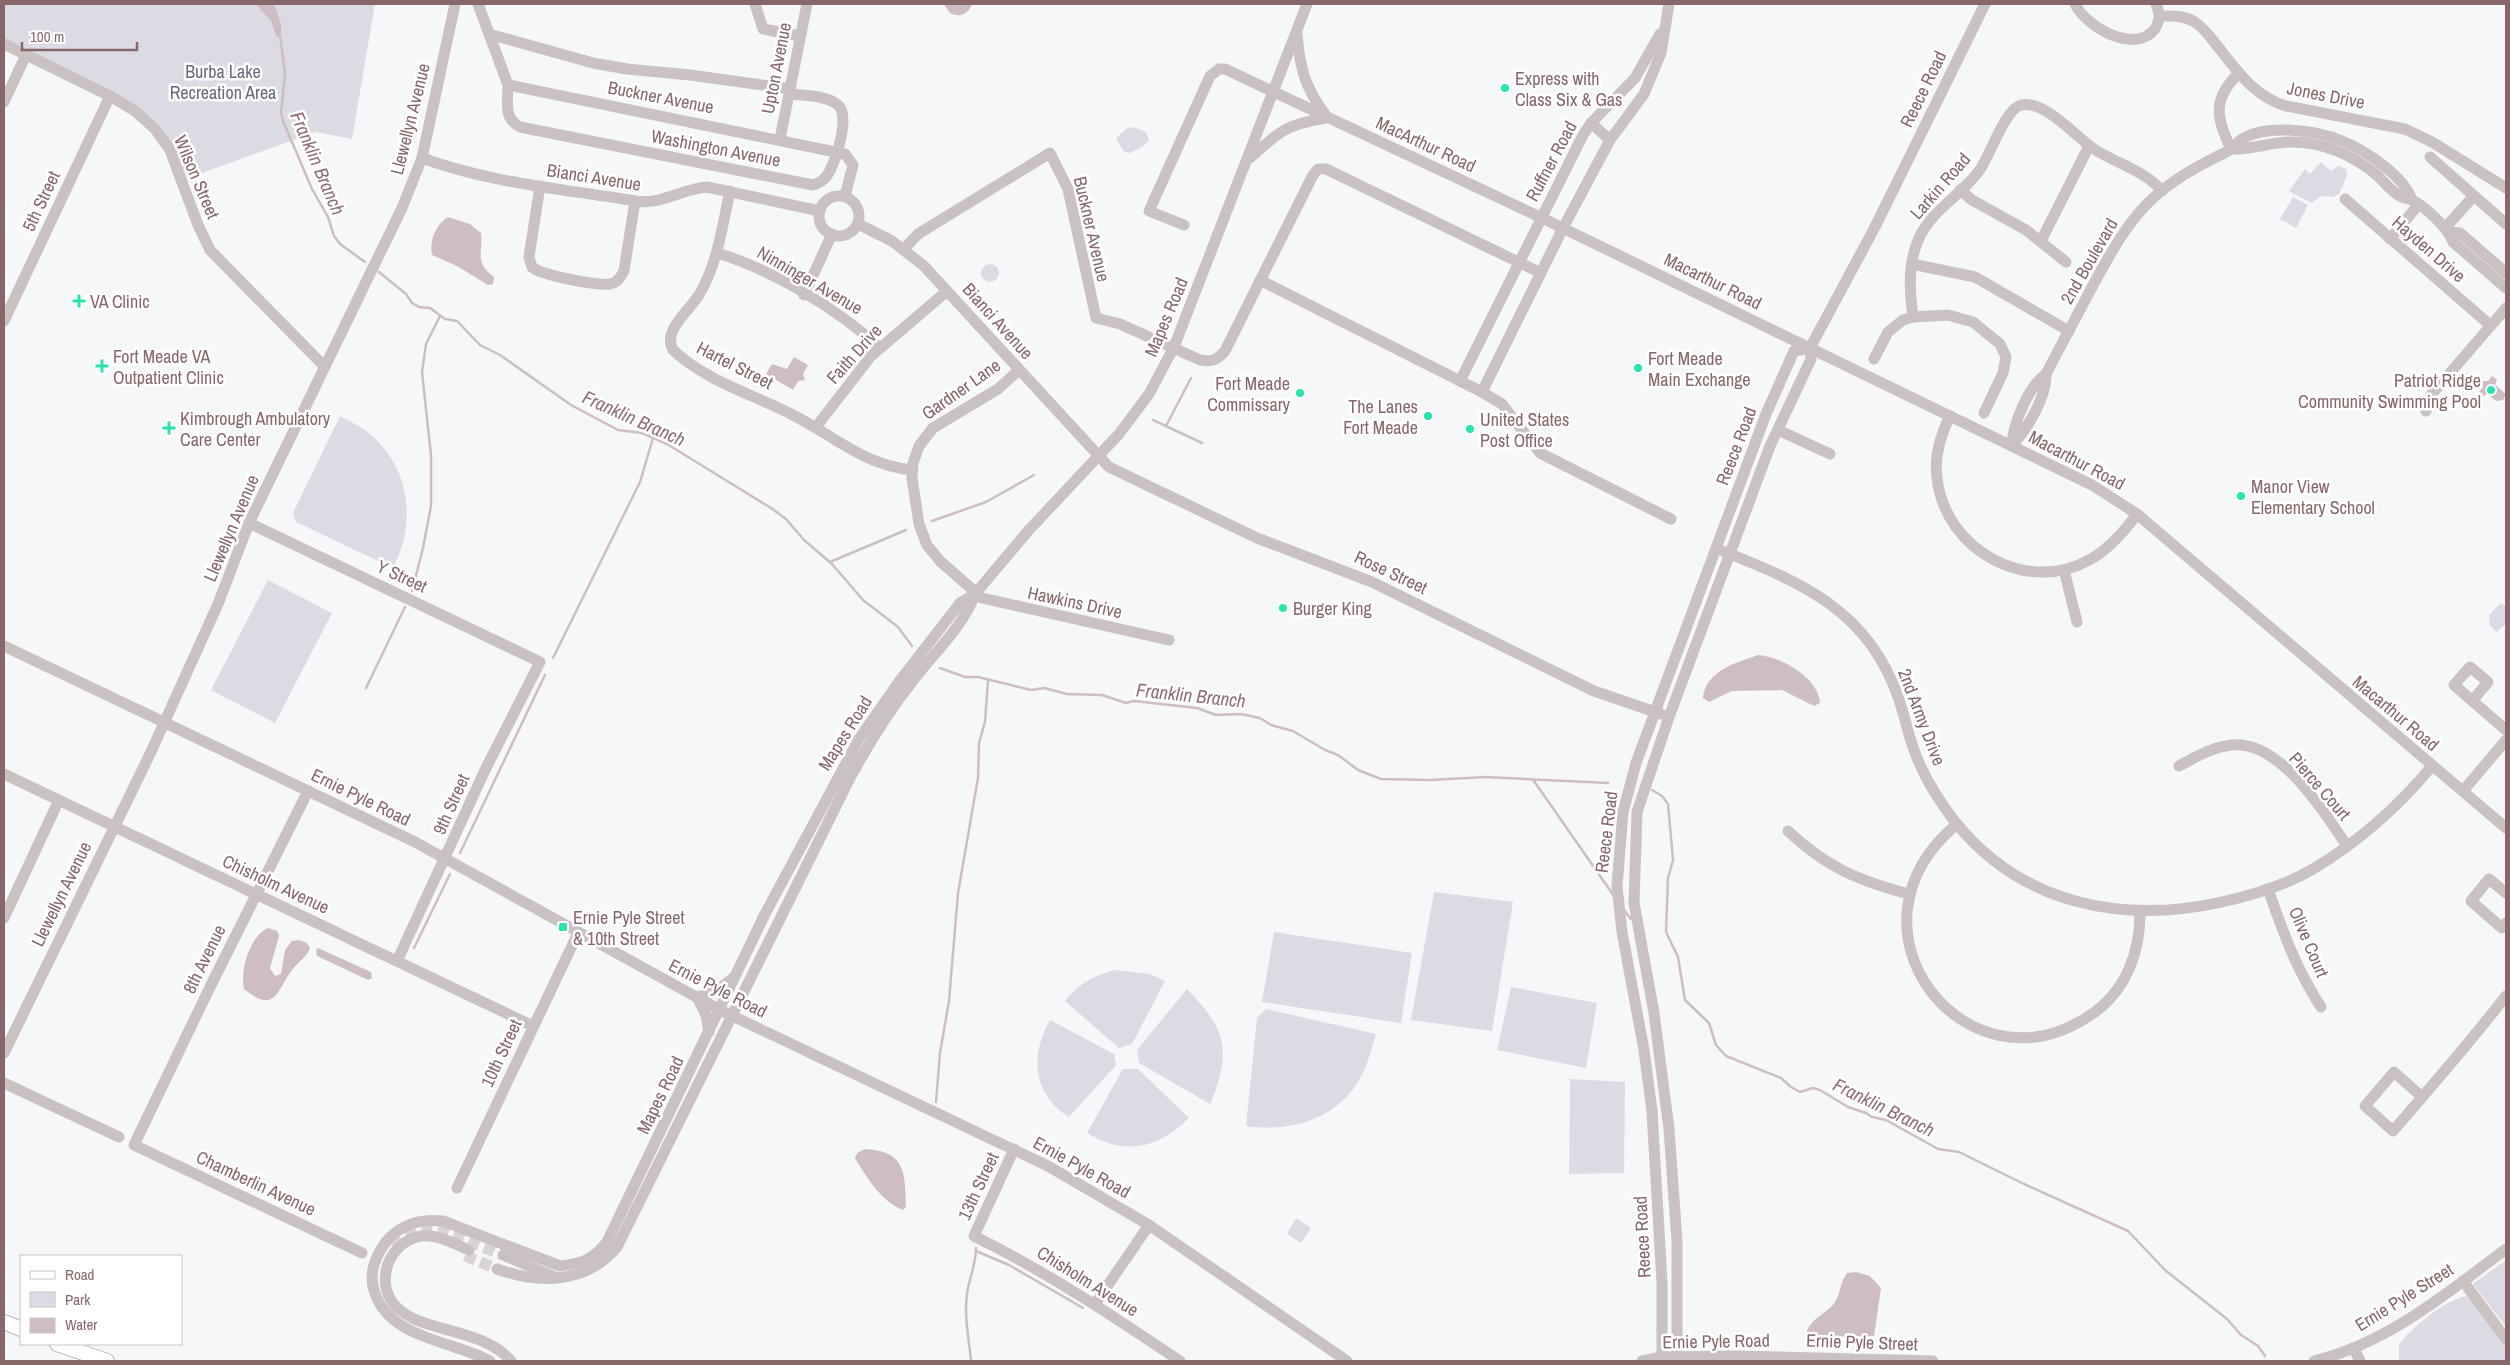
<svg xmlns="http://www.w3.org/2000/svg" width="2510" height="1365" viewBox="0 0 2510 1365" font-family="'Archivo Narrow',sans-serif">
<rect width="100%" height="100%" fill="#f5f7f8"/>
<!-- green -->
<g fill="#dcdbe4">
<polygon points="4,4 375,4 352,139 316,132 188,178 164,132 157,124 4,40"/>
<polygon points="1133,127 1146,132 1149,140 1143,146 1130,153 1124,152 1116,138 1126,129"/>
<polygon points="2321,162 2331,171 2338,166 2346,169 2347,176 2339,194 2333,197 2322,196 2311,203 2289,191 2305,169 2310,174"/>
<polygon points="2293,197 2308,205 2296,228 2280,219"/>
<circle cx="990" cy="273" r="9"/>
<path d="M340,416C350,422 361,426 370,434C410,468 417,523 393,568L296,522L293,513Z"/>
<polygon points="268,580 332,613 275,723 211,690"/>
<polygon points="2501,603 2506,607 2506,624 2497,632 2490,626 2489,615"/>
<polygon points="1434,892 1513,902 1492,1031 1411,1020"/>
<polygon points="1274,932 1412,953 1401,1023 1262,1002"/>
<path d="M1115,970L1150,974L1165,981L1132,1044L1119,1048L1065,1001C1081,982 1091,977 1115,970Z"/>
<polygon points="1511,987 1597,1003 1586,1068 1497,1050"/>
<path d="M1187,989C1227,1030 1232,1051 1210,1104L1139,1063L1137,1050Z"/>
<path d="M1266,1009L1376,1034C1371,1050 1367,1068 1358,1082C1333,1121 1290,1132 1246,1126L1257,1018Z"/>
<path d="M1050,1020L1114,1054L1116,1065L1069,1117C1032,1094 1030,1055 1050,1020Z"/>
<path d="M1123,1069H1138L1189,1118C1157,1149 1126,1156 1087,1133Z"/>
<polygon points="1570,1079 1625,1082 1624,1173 1569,1174"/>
<polygon points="1296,1218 1311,1228 1301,1243 1287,1234"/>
<polygon points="2506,1260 2506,1327 2473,1284"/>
<path d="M2466,1296L2476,1305L2506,1346V1361H2399V1344C2415,1325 2442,1302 2466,1296Z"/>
</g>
<!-- water -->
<g fill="#cebec3">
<polygon points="256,4 274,4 281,24 281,38 276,36 271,21"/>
<path d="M944,4H972C968,14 960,18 950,13Z"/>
<path d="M448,217L470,224L481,233C483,254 474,262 494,277L493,284L488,285L457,266L432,255C429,241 436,224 448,217Z"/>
<polygon points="794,357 808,365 803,374 805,380 798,381 793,390 766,374 772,364 787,369"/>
<polygon points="2492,376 2497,380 2495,385 2506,394 2503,400 2496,401 2487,394 2483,396 2479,392 2483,387 2482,381 2488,381"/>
<path d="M1759,655C1781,657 1819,678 1820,703L1814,706L1782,690L1732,691L1709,702L1703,698C1705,671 1737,662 1759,655Z"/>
<path d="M268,928L277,931L279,936L270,968L275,976L281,974L285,950L292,941L299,940L307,943L310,948C307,957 298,962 293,969C277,988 277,1016 244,989C240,970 249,937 268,928Z"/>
<polygon points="318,948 371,972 372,978 368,980 317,956 316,951"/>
<path d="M865,1149C907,1151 905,1175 906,1207L903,1210C882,1202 866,1177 855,1158L857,1153Z"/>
<path d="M1856,1272L1870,1276L1881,1288L1874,1336L1810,1337L1806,1334C1810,1318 1827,1314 1835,1302C1841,1293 1840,1282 1847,1273Z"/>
</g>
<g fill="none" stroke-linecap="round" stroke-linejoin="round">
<!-- stream -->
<g stroke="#cebec3" stroke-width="2.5">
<polyline points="280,35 285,74 281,113 283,121 312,189 328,217 334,236 340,244 365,262"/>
<polyline points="379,272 406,294 412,303 419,307 430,308 445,319 457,321 480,345 500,355 571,405 618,430 642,433 667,444 771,508 786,519 804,540 832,564 863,600 898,627 912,646"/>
<polyline points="1153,420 1202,443"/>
<polyline points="1166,426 1191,378"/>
<polyline points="932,521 986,502 1034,475"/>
<polyline points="830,562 906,530"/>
<polyline points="412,591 423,548 431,506 431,455 422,372 426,344 440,316"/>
<polyline points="553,658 640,482 653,438"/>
<polyline points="940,668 965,677 978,677 1031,690 1044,688 1067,694 1102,695 1126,703 1134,701 1197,708 1216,715 1241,714 1260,718 1271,725 1293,731 1325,750 1338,755 1358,770 1381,779 1430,780 1485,777 1608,783"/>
<polyline points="366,688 405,607"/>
<polyline points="1534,781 1614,896"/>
<polyline points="1652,790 1662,796 1668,804 1673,860 1668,878 1666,932 1678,957 1685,1000 1709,1023 1716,1045 1726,1056 1781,1078 1791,1087 1800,1092 1813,1088 1820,1090 1848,1107 1866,1113 1872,1117 1886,1120 1938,1149 1959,1152 2024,1184 2128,1231 2165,1270 2227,1319 2241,1335 2258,1346 2265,1356"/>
<polyline points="460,853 545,675"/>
<polyline points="1624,910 1631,919"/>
<polyline points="414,948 450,874"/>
<polyline points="936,1102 940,1053 949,1001 958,893 978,778 979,743 985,722 988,681"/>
<polyline points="976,1251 1009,1265 1083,1308"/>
<path d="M971,1361C969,1339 964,1317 967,1294C969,1278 976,1265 976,1248"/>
</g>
<!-- minor-tunnel -->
<g stroke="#dad3d4" stroke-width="11" stroke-dasharray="11 5.5" stroke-linecap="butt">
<path d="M394,1247C406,1232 420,1227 439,1230L503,1255"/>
<polyline points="465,1256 497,1269"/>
</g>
<!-- major casing -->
<g stroke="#beb5b6" stroke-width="16">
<g id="major">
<polyline points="4,1322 21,1329"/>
<polyline points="57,1344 107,1361"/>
</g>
</g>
<!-- minor -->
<g stroke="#cac1c2" stroke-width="11">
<polyline points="478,4 508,85 845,154 853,165 845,196"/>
<polyline points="755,4 763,29 800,36"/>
<path d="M2075,4C2086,27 2134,54 2154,30C2160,22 2160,12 2156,4"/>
<path d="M2159,16C2170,16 2183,15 2193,21C2202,26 2209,35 2215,43C2235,68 2254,97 2286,106L2405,129L2432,142L2506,188"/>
<polyline points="489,34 593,63 627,69 690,75 791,89"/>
<path d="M1297,34C1300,70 1305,87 1326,116"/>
<polyline points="4,44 110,96 135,111 155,129 170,150 198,225 210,250 324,366"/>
<path d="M508,85C508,102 503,118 520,127L813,185C818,183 822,182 826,177C835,166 851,116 838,105C827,95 804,96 790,94"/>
<polyline points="4,102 26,55"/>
<polyline points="1591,123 1610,140"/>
<polyline points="780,139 807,4"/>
<path d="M2231,149C2252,150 2271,142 2291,142C2324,142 2353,155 2378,176C2385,183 2392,192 2400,196C2404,198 2408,198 2411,200C2424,205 2449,229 2453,242L2506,288"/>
<path d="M2231,149C2216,118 2212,99 2239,73"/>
<polyline points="2430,157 2506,224"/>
<path d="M422,158C490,183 564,189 635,201C663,205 680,189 707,187L820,211"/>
<path d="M1250,158C1278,132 1287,124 1326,118"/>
<path d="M540,186L529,257L532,267C540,275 598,286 610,284C617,283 621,277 624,271L635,201"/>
<polyline points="1960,190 1972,200 2026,230 2066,262"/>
<path d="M730,191C722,227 718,263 699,295C689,311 662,331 673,350C706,381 752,394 791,414C835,436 861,464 912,470"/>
<circle cx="839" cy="216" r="20"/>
<polyline points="2345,199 2490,325"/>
<polyline points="858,224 892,241 924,266 1109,467 1257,538 1372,582 1594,691 1661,714"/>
<polyline points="1184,225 1149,211 1210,76 1219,69 1225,69 1540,217 2092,485 2137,514 2506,828"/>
<polyline points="2445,228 2473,197"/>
<polyline points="2450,232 2460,233 2506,273"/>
<polyline points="2390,239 2418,205"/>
<polyline points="2041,241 2089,146"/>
<path d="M904,249L918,234L1050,153L1068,189L1096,318L1120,324L1200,360C1212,362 1217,360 1225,351L1313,175L1318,169H1326L1541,273"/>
<path d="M717,253C771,269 838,309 880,348"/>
<polyline points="1912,264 1975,277 2069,331"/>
<polyline points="1260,280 1482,392 1502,404 1540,453 1671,519"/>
<polyline points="804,295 832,234"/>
<path d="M1913,317C1910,294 1908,272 1915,249C1925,213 1958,199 1979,171C1990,156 2005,109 2021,105C2044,99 2077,138 2094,149C2117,164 2144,170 2162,191"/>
<polyline points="4,321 110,96"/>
<polyline points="1874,359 1888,332 1903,320 1913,317 1948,315 1973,322 2000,344 2006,357 2003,373 1984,413"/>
<polyline points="1019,370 998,389 933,428 919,446 913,463 912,478 919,524 927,545 940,561 982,598 1169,640"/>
<polyline points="1460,381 1583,135 1591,123 1635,78 1660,34"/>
<polyline points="1482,392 1563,228 1610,140 1644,94 1661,53 1669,4"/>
<polyline points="2426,411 2431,395 2506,308"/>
<path d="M1950,416C1940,436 1934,456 1937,478C1945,550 2027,596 2091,559C2110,548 2124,532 2137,514"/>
<polyline points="816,427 871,356 947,291"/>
<polyline points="1778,430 1830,454"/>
<path d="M2012,445C2013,424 2028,387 2046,374C2061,345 2077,316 2092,287C2108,258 2123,229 2146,205C2169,181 2198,166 2228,151C2233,148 2236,143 2242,139C2267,124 2316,130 2342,141C2365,150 2404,176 2412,200"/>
<path d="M2012,445C2027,430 2047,396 2046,374"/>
<polyline points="249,523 540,662 486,768 397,961"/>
<path d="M1723,551C1802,583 1868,610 1898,697C1904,713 1907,730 1913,747C1922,774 1938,800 1956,823C2023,905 2123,924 2222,902C2253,895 2286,885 2313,869C2360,841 2398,807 2432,766"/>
<polyline points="2064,570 2077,622"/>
<polyline points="4,646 415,842 720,1010 1048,1166 1149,1225 1347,1361"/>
<polyline points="2472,701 2488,682 2470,667 2454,685 2506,730"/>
<path d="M2179,766C2196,757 2212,747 2232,745C2280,740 2324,812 2347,846"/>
<polyline points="4,774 533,1026"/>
<polyline points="308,791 210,987 134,1145 362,1253"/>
<polyline points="2463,791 2506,740"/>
<path d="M1957,824C1831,929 1967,1098 2089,1016C2125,993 2140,954 2140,912"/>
<path d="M1788,831C1826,867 1859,881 1909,894"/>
<path d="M2268,889C2283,932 2296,969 2321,1007"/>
<polyline points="2506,893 2489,879 2471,901 2502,928 2506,923"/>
<polyline points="4,918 59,800"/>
<polyline points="709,1032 706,1015 697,997 715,992 733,978"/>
<polyline points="4,1053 150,754 218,604 249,523 402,208 422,158 455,4"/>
<polyline points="4,1083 119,1137"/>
<path d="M2422,1097L2394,1072L2365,1106L2393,1131C2432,1086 2470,1042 2506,996"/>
<path d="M1014,1149L974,1236C1047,1272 1113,1316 1180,1361"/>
<polyline points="457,1188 578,933"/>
<path d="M469,1250C457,1245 443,1237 430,1236C397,1233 374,1272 391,1300C411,1334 481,1325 511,1361"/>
<polyline points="503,1255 555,1277"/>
<path d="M497,1269C539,1284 586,1284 617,1247L850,778C869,743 890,709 915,678C936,651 964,625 975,594"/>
<polyline points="2463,1281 2506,1339"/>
<polyline points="1095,1304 1149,1225"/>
<polyline points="2354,1349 2360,1361"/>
<path d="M490,1361C451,1340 388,1339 374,1290C369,1274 375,1257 385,1243C400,1224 419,1219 443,1221L560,1266C583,1263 593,1260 607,1242L765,914L859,739L901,679L960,603L975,594L1028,531L1119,434L1149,394L1174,347L1307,4"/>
<polyline points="1642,1361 1662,1357 1737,1356 1933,1361"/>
<polyline points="1662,1361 1662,1282 1652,1111 1644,1050 1622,932 1617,886 1623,812 1636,763 1766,414 1794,351 1810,348"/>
<polyline points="1677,1361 1677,1241 1669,1129 1654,1013 1634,903 1637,812 1669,717 1770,446 1811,359 1810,348 1875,227 1985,4"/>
<path d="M2314,1361C2388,1343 2447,1293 2506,1249"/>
</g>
<!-- major -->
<use href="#major" stroke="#fff" stroke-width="14"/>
</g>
<!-- markers -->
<g fill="#29e4ac" stroke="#fff" stroke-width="2">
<circle cx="1505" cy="88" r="5"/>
<path d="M76.5 293.5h5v5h5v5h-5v5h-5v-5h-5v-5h5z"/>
<path d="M99.5 358.5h5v5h5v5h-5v5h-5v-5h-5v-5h5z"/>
<circle cx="1638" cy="368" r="5"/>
<circle cx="2491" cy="390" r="5"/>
<circle cx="1300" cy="393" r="5"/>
<circle cx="1428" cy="416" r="5"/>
<path d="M166.5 420.5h5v5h5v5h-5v5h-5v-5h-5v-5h5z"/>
<circle cx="1470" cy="429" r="5"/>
<circle cx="2241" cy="496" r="5"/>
<circle cx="1283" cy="608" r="5"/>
<rect x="558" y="922" width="10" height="10" rx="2.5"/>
</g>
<g text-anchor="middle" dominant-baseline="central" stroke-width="5" stroke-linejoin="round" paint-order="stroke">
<!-- street labels -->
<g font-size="18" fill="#87676a" stroke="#fff">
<text transform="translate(776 68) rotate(-79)">Upton Avenue</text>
<text transform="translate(1923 89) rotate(-64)">Reece Road</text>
<text transform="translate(2326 95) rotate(11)">Jones Drive</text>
<text transform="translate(661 97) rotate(11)">Buckner Avenue</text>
<text transform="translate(410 119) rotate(-76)">Llewellyn Avenue</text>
<text transform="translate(1426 144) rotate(25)">MacArthur Road</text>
<text transform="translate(716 148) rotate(11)">Washington Avenue</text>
<text transform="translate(1551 161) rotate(-62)">Ruffner Road</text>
<text transform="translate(197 177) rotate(67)">Wilson Street</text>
<text transform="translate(594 177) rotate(9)">Bianci Avenue</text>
<text transform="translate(1940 186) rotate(-49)">Larkin Road</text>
<text transform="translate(41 201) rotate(-65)">5th Street</text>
<text transform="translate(1092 229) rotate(77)">Buckner Avenue</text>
<text transform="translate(2429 249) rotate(41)">Hayden Drive</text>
<text transform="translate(2089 261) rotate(-60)">2nd Boulevard</text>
<text transform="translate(810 280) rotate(30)">Ninninger Avenue</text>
<text transform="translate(1713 281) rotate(26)">Macarthur Road</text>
<text transform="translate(1166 317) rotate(-67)">Mapes Road</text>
<text transform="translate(998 321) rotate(48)">Bianci Avenue</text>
<text transform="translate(854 354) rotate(-48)">Faith Drive</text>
<text transform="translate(735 365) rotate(27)">Hartel Street</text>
<text transform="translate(961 389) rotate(-35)">Gardner Lane</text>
<text transform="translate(1736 446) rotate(-69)">Reece Road</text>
<text transform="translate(2077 460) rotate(28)">Macarthur Road</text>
<text transform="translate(231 528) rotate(-67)">Llewellyn Avenue</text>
<text transform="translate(1391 572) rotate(25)">Rose Street</text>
<text transform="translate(402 576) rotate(25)">Y Street</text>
<text transform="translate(1075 602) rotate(12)">Hawkins Drive</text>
<text transform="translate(2396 713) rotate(40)">Macarthur Road</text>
<text transform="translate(1922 717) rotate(69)">2nd Army Drive</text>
<text transform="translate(845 733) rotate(-58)">Mapes Road</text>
<text transform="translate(2320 786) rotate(49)">Pierce Court</text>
<text transform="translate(361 797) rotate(26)">Ernie Pyle Road</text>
<text transform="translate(451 804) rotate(-66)">9th Street</text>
<text transform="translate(1606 832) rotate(-83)">Reece Road</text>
<text transform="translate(276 884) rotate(25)">Chisholm Avenue</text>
<text transform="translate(61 894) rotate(-64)">Llewellyn Avenue</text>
<text transform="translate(2309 942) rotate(67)">Olive Court</text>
<text transform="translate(204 959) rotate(-64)">8th Avenue</text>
<text transform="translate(718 988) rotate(27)">Ernie Pyle Road</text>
<text transform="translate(501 1053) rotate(-65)">10th Street</text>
<text transform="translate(660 1095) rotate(-64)">Mapes Road</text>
<text transform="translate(1082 1167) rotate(29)">Ernie Pyle Road</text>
<text transform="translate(256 1183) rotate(25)">Chamberlin Avenue</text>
<text transform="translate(978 1186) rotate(-65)">13th Street</text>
<text transform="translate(1642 1237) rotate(-93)">Reece Road</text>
<text transform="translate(1088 1281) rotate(32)">Chisholm Avenue</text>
<text transform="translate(2404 1297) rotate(-32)">Ernie Pyle Street</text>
<text transform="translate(1716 1341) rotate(-1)">Ernie Pyle Road</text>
<text transform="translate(1862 1342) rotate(2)">Ernie Pyle Street</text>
</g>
<!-- park labels -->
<g font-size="18" fill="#6c667e" stroke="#fff">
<text x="223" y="71">Burba Lake<tspan x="223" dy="21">Recreation Area</tspan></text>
</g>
<!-- poi labels -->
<g font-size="18" fill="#87676a" stroke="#fff" text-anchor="start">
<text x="1515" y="78">Express with<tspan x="1515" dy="21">Class Six &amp; Gas</tspan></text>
<text x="90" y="301">VA Clinic</text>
<text x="113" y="356">Fort Meade VA<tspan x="113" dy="21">Outpatient Clinic</tspan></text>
<text x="1648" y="358">Fort Meade<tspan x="1648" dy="21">Main Exchange</tspan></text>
<text x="2481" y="380" text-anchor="end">Patriot Ridge<tspan x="2481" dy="21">Community Swimming Pool</tspan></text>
<text x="1290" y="383" text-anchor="end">Fort Meade<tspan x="1290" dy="21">Commissary</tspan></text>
<text x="1418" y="406" text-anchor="end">The Lanes<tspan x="1418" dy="21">Fort Meade</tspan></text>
<text x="180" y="418">Kimbrough Ambulatory<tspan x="180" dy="21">Care Center</tspan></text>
<text x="1480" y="419">United States<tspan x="1480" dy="21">Post Office</tspan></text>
<text x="2251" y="486">Manor View<tspan x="2251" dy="21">Elementary School</tspan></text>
<text x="1293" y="608">Burger King</text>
<text x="573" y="917">Ernie Pyle Street<tspan x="573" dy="21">&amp; 10th Street</tspan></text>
</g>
<!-- water labels -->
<g font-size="19" font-style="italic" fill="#906d76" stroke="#fff">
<text transform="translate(318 163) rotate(67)">Franklin Branch</text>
<text transform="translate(634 418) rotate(24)">Franklin Branch</text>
<text transform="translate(1191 695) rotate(6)">Franklin Branch</text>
<text transform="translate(1884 1107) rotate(26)">Franklin Branch</text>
</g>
</g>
<!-- border -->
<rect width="2510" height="1365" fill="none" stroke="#87676a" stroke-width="10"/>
<!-- legend -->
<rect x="20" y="1255" width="162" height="90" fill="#ffffff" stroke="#cfc2c3"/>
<rect x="30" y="1271" width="25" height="8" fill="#ffffff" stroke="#cfc2c3"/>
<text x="65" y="1280" font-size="15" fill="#87676a">Road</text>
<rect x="30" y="1292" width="25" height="15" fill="#dcdbe4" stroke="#cfc2c3"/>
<text x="65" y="1305" font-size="15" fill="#87676a">Park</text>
<rect x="30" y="1318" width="25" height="15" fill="#cebec3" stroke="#cfc2c3"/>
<text x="65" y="1330" font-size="15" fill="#87676a">Water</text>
<!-- scale -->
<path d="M22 42v8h115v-8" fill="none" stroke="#87676a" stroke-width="2.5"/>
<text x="30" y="42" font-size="15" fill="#87676a" stroke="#ffffff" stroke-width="4" paint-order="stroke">100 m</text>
</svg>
